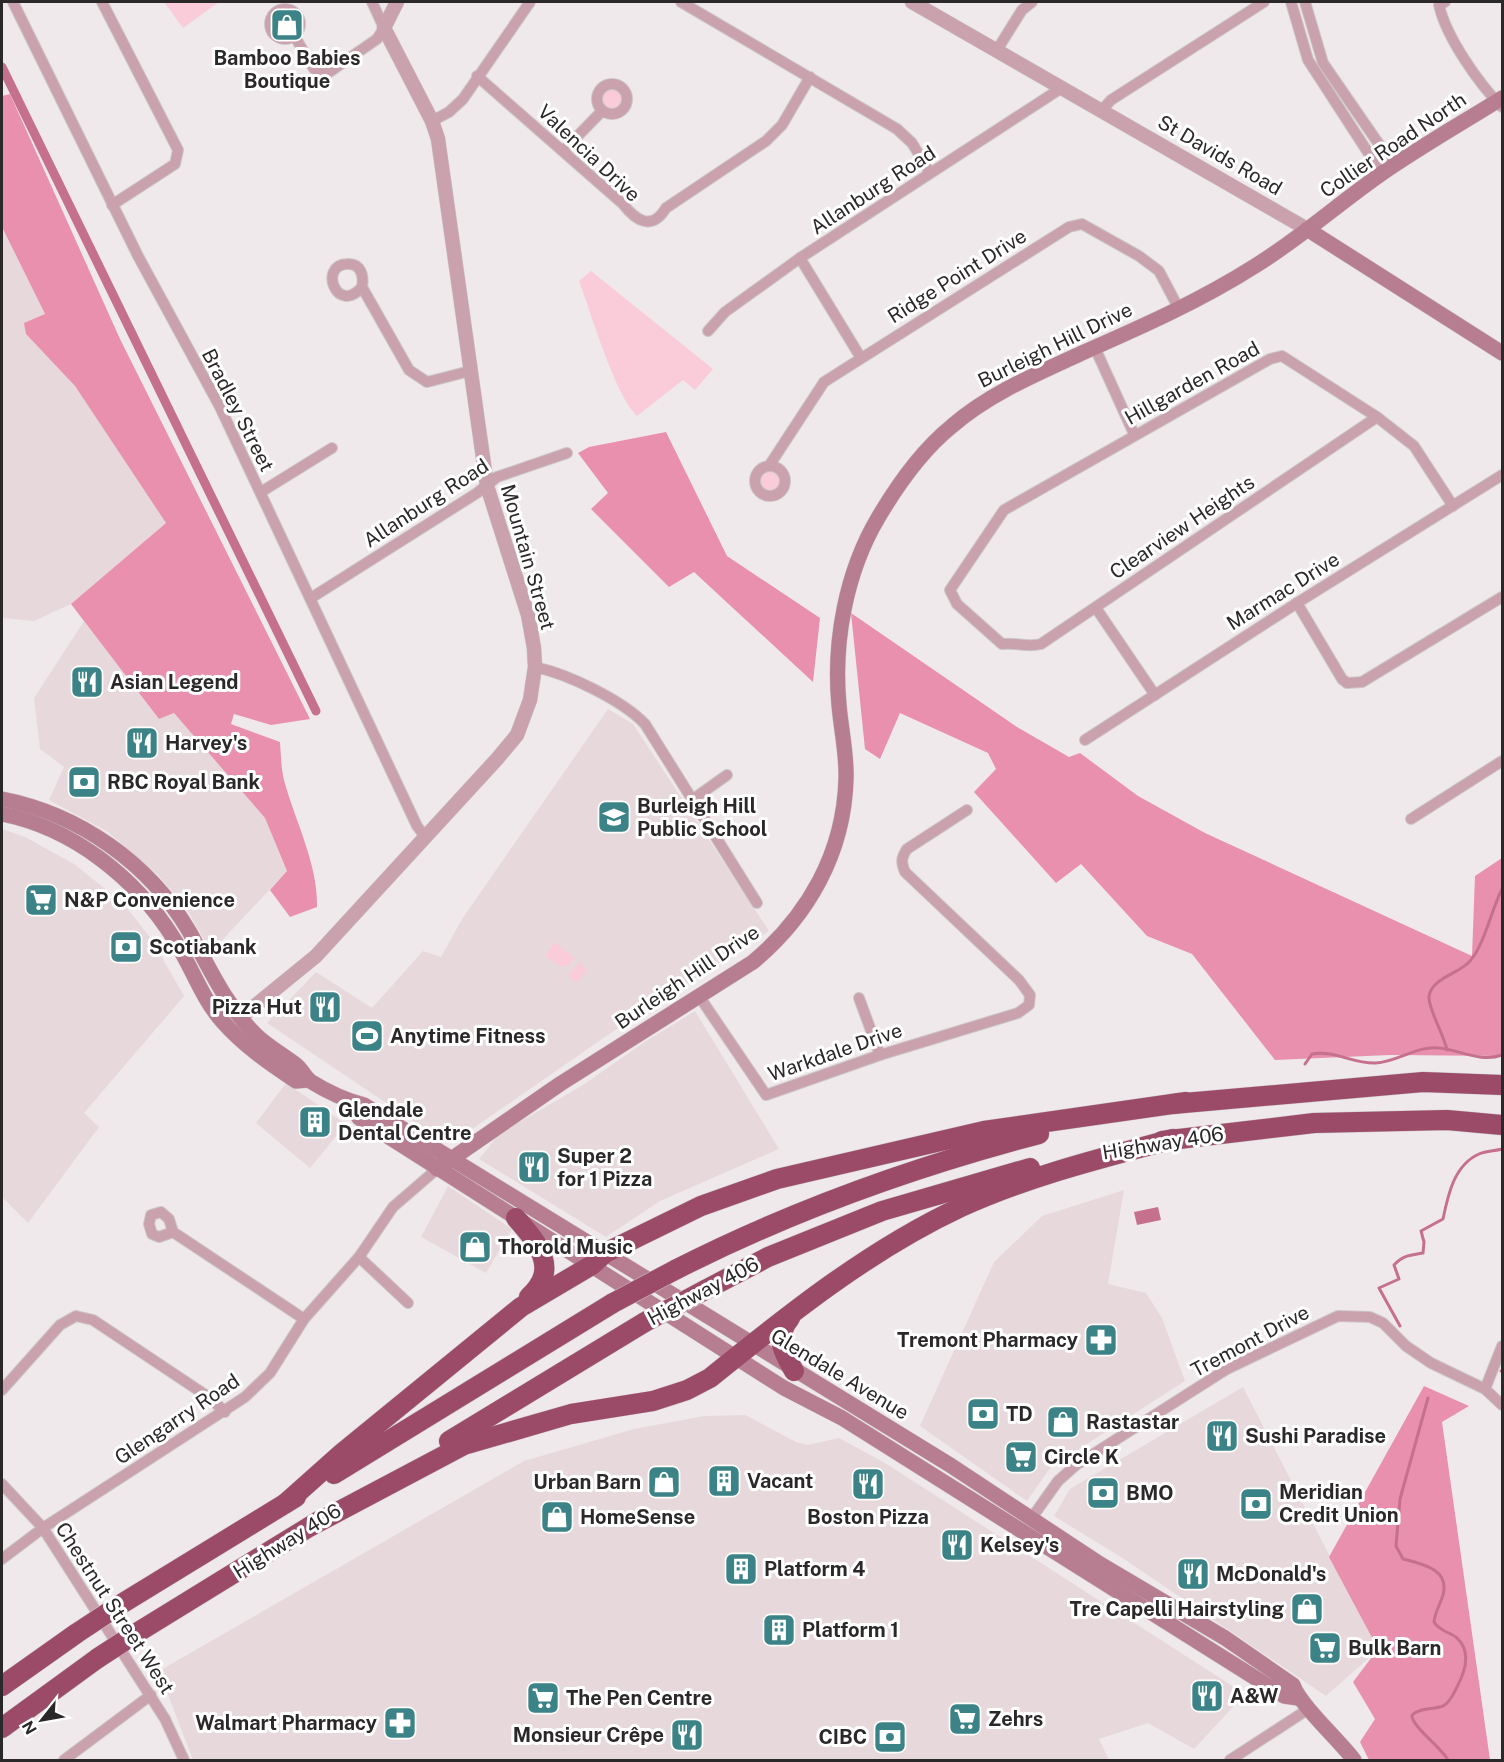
<svg xmlns="http://www.w3.org/2000/svg" width="1504" height="1762" viewBox="0 0 1504 1762" font-family="'Public Sans',sans-serif">
<rect width="100%" height="100%" fill="#f0e9eb"/>
<!-- built -->
<g fill="#e7d8dc">
<polygon points="2,227 45,314 26,334 75,386 166,523 71,604 34,621 2,618"/>
<polygon points="84,621 159,719 174,713 265,818 287,871 211,952 185,906 157,874 108,832 49,800 64,767 40,749 34,698"/>
<polygon points="608,709 633,724 769,931 618,1028 452,1143 437,1137 267,1023 316,972 372,1008 423,951 441,957 462,919"/>
<polygon points="2,829 25,837 74,864 123,903 152,940 184,996 84,1113 99,1127 28,1223 2,1197"/>
<polygon points="695,1011 779,1149 660,1201 606,1237 479,1159 499,1134 583,1085 643,1043"/>
<polygon points="286,1083 346,1124 310,1168 256,1123"/>
<polygon points="448,1186 512,1229 486,1273 421,1237"/>
<polygon points="1124,1190 1108,1284 1146,1293 1162,1318 1185,1381 1051,1467 1027,1501 920,1426 994,1262 1042,1216"/>
<polygon points="1243,1387 1378,1650 1326,1696 1124,1559 1054,1516 1070,1489"/>
<polygon points="745,1415 796,1442 808,1445 839,1438 885,1463 1245,1694 1194,1749 1148,1723 1099,1739 1109,1760 193,1760 159,1671 524,1461 634,1429 704,1416"/>
</g>
<!-- green -->
<g fill="#faccda">
<polygon points="164,2 219,2 183,28"/>
<circle cx="612" cy="99" r="10"/>
<path d="M591,271L713,369L695,390L683,380L637,416C615,395 591,313 579,281Z"/>
<circle cx="770" cy="481" r="10"/>
<polygon points="554,942 575,958 568,966 560,966 545,956"/>
<polygon points="579,962 587,970 576,983 568,975"/>
</g>
<!-- forest -->
<g fill="#e890ae">
<path d="M10,94L120,339L310,719L271,725L234,714L231,724L280,742C281,755 281,768 284,780C295,821 318,864 317,907L290,917L270,890L287,871L265,818L174,713L159,719L71,604L166,523L75,386L26,334L24,323L45,314L2,227V96Z"/>
<polygon points="666,432 727,556 820,618 813,682 694,572 669,587 591,509 608,493 578,453 589,447"/>
<polygon points="851,613 1017,727 1069,757 1080,753 1138,796 1205,833 1472,956 1475,876 1502,858 1502,1056 1390,1055 1275,1060 1192,954 1147,936 1081,864 1056,883 974,792 996,769 988,753 900,713 880,759 865,749"/>
<polygon points="1424,1386 1469,1406 1442,1422 1490,1760 1369,1760 1360,1742 1375,1719 1353,1682 1378,1649 1329,1557"/>
</g>
<!-- water -->
<polygon fill="#c5718e" points="1158,1207 1161,1220 1137,1225 1134,1212"/>
<g fill="none" stroke-linecap="round" stroke-linejoin="round">
<!-- stream -->
<g stroke="#c5718e" stroke-width="3">
<path d="M1447,1050C1444,1035 1428,1008 1429,997C1430,980 1456,974 1467,964C1483,951 1491,910 1502,889"/>
<path d="M1305,1064L1312,1054C1335,1050 1353,1064 1376,1063C1397,1062 1418,1045 1439,1048C1460,1050 1481,1063 1502,1055"/>
<path d="M1400,1326L1379,1288L1399,1279L1394,1265C1403,1255 1411,1255 1423,1253L1424,1242L1421,1231L1443,1219C1448,1195 1454,1165 1479,1154C1486,1151 1495,1151 1502,1149"/>
<polyline points="1501,1371 1502,1371"/>
<path d="M1428,1398L1400,1499L1396,1546L1403,1559C1422,1564 1450,1569 1443,1595C1440,1605 1435,1612 1434,1622C1439,1631 1450,1632 1457,1638C1472,1652 1465,1672 1457,1687C1454,1693 1450,1703 1443,1706C1433,1710 1421,1707 1412,1715C1411,1726 1441,1747 1448,1760"/>
</g>
<!-- canal -->
<polyline stroke="#c5718e" stroke-width="9" points="2,67 316,711"/>
<!-- minor casing -->
<g stroke="#cdc6c8" stroke-width="12">
<g id="minor">
<polyline points="13,2 138,256 220,407 417,826 426,838"/>
<polyline points="102,2 178,150 175,164 112,205"/>
<polyline points="681,2 897,129 912,143 930,173"/>
<polyline points="1291,2 1308,60 1382,174"/>
<polyline points="1305,2 1323,63 1394,166"/>
<path d="M1445,2L1439,5C1446,37 1479,84 1502,107"/>
<circle cx="285" cy="24" r="15"/>
<polyline points="295,37 314,69 328,73 377,39 384,28 372,2"/>
<polyline points="997,50 1022,10 1032,2"/>
<path d="M477,76L623,204C636,221 652,231 666,208L766,141L782,125L810,77"/>
<circle cx="612" cy="99" r="15"/>
<polyline points="1102,110 1111,100 1264,2"/>
<polyline points="432,121 449,112 463,99 530,2"/>
<polyline points="563,151 602,111"/>
<polyline points="800,258 861,358"/>
<path d="M362,287C337,316 318,265 347,264C361,263 364,276 362,287L409,370L427,382L470,371"/>
<polyline points="708,331 725,312 800,258 1063,87"/>
<polyline points="1095,348 1134,434"/>
<path d="M1377,417L1041,644C1026,648 1017,642 1002,644L957,604L950,590L1004,510L1270,359L1282,356L1377,417L1414,446L1453,506"/>
<circle cx="770" cy="481" r="15"/>
<polyline points="769,466 824,382 1069,227 1082,224 1139,256 1159,271 1179,309"/>
<polyline points="261,492 332,448"/>
<polyline points="311,598 477,493 497,477 567,453"/>
<polyline points="1297,603 1342,679 1347,683 1362,682 1502,597"/>
<polyline points="1096,608 1155,695"/>
<path d="M535,667C568,674 622,700 645,724L757,903"/>
<polyline points="1085,740 1297,603 1502,475"/>
<polyline points="692,800 727,775"/>
<polyline points="1411,819 1502,761"/>
<path d="M699,996L766,1095L880,1055L1018,1013L1029,1005L1030,995L1019,980L905,872C901,862 901,858 907,849L967,810"/>
<polyline points="859,998 880,1055"/>
<polyline points="173,1232 159,1237 152,1234 149,1224 151,1215 161,1212 169,1219 173,1232 304,1319"/>
<polyline points="359,1257 408,1303"/>
<polyline points="1485,1389 1502,1346"/>
<polyline points="2,1390 60,1325 76,1316 93,1320 210,1398 225,1412"/>
<polyline points="2,1484 43,1528 165,1719 184,1760"/>
<polyline points="1031,1519 1058,1481 1076,1465 1227,1369 1338,1316 1370,1317 1383,1323 1406,1346 1431,1363 1485,1389 1502,1405"/>
<polyline points="2,1559 43,1528 245,1397 270,1373 304,1319 359,1257 393,1207 437,1169"/>
<polyline points="64,1760 151,1695"/>
<polyline points="1230,1760 1310,1708"/>
</g>
</g>
<!-- tertiary casing -->
<g stroke="#cdc6c8" stroke-width="15">
<g id="tertiary">
<polyline points="912,2 1307,229"/>
<polyline points="229,1027 316,956 497,759 517,735 530,700 535,667 534,648 528,615 487,486 438,139 432,121 384,28 397,2"/>
</g>
</g>
<!-- secondary casing -->
<g stroke="#cdc6c8" stroke-width="16">
<g id="secondary">
<polyline points="1307,229 1502,353"/>
<path d="M2,799C79,814 149,863 189,931C209,967 225,1004 255,1034C267,1046 282,1054 295,1064C301,1068 304,1076 310,1081C326,1091 345,1100 364,1105L950,1465L1100,1564L1225,1638L1293,1685C1300,1705 1339,1740 1354,1760"/>
<path d="M2,814C73,828 136,878 174,939C191,965 201,997 222,1021C244,1046 269,1063 296,1081L308,1080"/>
<polyline points="348,1101 359,1118 784,1388 842,1418 1284,1696 1298,1698"/>
<path d="M437,1169L560,1084L753,962C808,916 844,853 846,779C847,755 841,729 839,705C833,642 846,572 878,518C898,484 921,451 952,426C990,393 1037,374 1082,353C1141,327 1200,301 1255,266C1299,239 1338,204 1381,174C1420,147 1462,123 1502,98"/>
</g>
</g>
<!-- motorway casing -->
<g stroke="#cdc6c8" stroke-width="21">
<g id="motorway">
<polyline points="1173,1104 1423,1082 1502,1085"/>
<polyline points="1162,1141 1314,1123 1447,1120 1502,1125"/>
<path d="M516,1218C538,1243 560,1269 529,1297"/>
<path d="M675,1270C791,1211 913,1167 1039,1134"/>
<polyline points="705,1290 768,1257 882,1211 1030,1168"/>
<path d="M790,1318C774,1337 783,1352 794,1371"/>
<polyline points="449,1441 645,1322"/>
<polyline points="334,1474 613,1303"/>
<polyline points="286,1503 341,1454 521,1307 592,1265 605,1253 701,1206 777,1179 984,1131 1186,1102"/>
<path d="M311,1526L464,1445L571,1414L653,1401L687,1390L710,1378C788,1315 869,1250 961,1207C1029,1176 1102,1158 1173,1139"/>
<polyline points="118,1606 296,1497"/>
<polyline points="135,1634 322,1519"/>
<polyline points="2,1686 77,1633"/>
<polyline points="2,1728 98,1658"/>
</g>
</g>
<!-- minor -->
<use href="#minor" stroke="#caa2ae" stroke-width="10"/>
<!-- tertiary -->
<use href="#tertiary" stroke="#caa2ae" stroke-width="14"/>
<!-- secondary -->
<use href="#secondary" stroke="#b77d90" stroke-width="15"/>
<!-- motorway -->
<use href="#motorway" stroke="#9b4b68" stroke-width="20"/>
<!-- motorway-bridge casing -->
<g stroke="#cdc6c8" stroke-width="21" stroke-linecap="butt">
<g id="motorway-bridge">
<polyline points="613,1303 675,1270"/>
<polyline points="645,1322 705,1290"/>
<polyline points="77,1633 118,1606"/>
<polyline points="98,1658 135,1634"/>
</g>
</g>
<!-- motorway-bridge -->
<use href="#motorway-bridge" stroke="#9b4b68" stroke-width="20"/>
</g>
<!-- icons -->
<defs>
<g id="shop-square" transform="scale(1.725)"><rect x="-9" y="-9" width="18" height="18" rx="4" fill="#3b8386" stroke="#fff"/><path d="M-5-2.5h2.3a2.7 3.5 0 0 1 5.4 0H5L5.5 6h-11ZM-1.5-2.5h3a1.5 2.3 0 0 0-3 0Z" fill="#fff"/></g>
<g id="restaurant-square" transform="scale(1.725)"><rect x="-9" y="-9" width="18" height="18" rx="4" fill="#3b8386" stroke="#fff"/><path d="M-5-6h1v4h1v-4h1v4h1v-4h1v5L-1.5 .5V6h-2V.5L-5-1ZM5-6V6H3V1.5H1.5Q1.5-4 5-6Z" fill="#fff"/></g>
<g id="bank-square" transform="scale(1.725)"><rect x="-9" y="-9" width="18" height="18" rx="4" fill="#3b8386" stroke="#fff"/><path d="M-6-4H6V4H-6ZM0-2.3a2.3 2.3 0 1 0 0 4.6a2.3 2.3 0 1 0 0-4.6Z" fill="#fff"/></g>
<g id="school-square" transform="scale(1.725)"><rect x="-9" y="-9" width="18" height="18" rx="4" fill="#3b8386" stroke="#fff"/><path d="M0-5L7-2L0 1L-7-2ZM-4 1L0 2.5L4 1V4Q0 6-4 4Z" fill="#fff"/></g>
<g id="supermarket-square" transform="scale(1.725)"><rect x="-9" y="-9" width="18" height="18" rx="4" fill="#3b8386" stroke="#fff"/><path d="M-6-5.5h2.5l.6 2H6L4.5 2H-2.5L-4.4-4H-6ZM-1.5 3.2a1.3 1.3 0 1 0 .1 0ZM3 3.2a1.3 1.3 0 1 0 .1 0Z" fill="#fff"/></g>
<g id="stadium-square" transform="scale(1.725)"><rect x="-9" y="-9" width="18" height="18" rx="4" fill="#3b8386" stroke="#fff"/><path d="M0-5a6.5 5 0 1 0 0 10a6.5 5 0 1 0 0-10ZM-3.5-1.8h7v3.6h-7Z" fill="#fff"/></g>
<g id="building-square" transform="scale(1.725)"><rect x="-9" y="-9" width="18" height="18" rx="4" fill="#3b8386" stroke="#fff"/><path d="M-4-6H4V6H1V3H-1V6H-4ZM-2.5-4.3h1.7v1.8h-1.7ZM.8-4.3h1.7v1.8H.8ZM-2.5-1h1.7V.8h-1.7ZM.8-1h1.7V.8H.8Z" fill="#fff"/></g>
<g id="pharmacy-square" transform="scale(1.725)"><rect x="-9" y="-9" width="18" height="18" rx="4" fill="#3b8386" stroke="#fff"/><path d="M-2-6h4v4h4v4h-4v4h-4v-4h-4v-4h4Z" fill="#fff"/></g>
</defs>
<g fill-rule="evenodd">
<use href="#shop-square" x="287" y="25"/>
<use href="#restaurant-square" x="87" y="682"/>
<use href="#restaurant-square" x="142" y="743"/>
<use href="#bank-square" x="84" y="782"/>
<use href="#school-square" x="614" y="817"/>
<use href="#supermarket-square" x="41" y="900"/>
<use href="#bank-square" x="126" y="947"/>
<use href="#restaurant-square" x="325" y="1007"/>
<use href="#stadium-square" x="367" y="1036"/>
<use href="#building-square" x="315" y="1122"/>
<use href="#restaurant-square" x="534" y="1167"/>
<use href="#shop-square" x="475" y="1247"/>
<use href="#pharmacy-square" x="1101" y="1340"/>
<use href="#bank-square" x="983" y="1414"/>
<use href="#shop-square" x="1063" y="1422"/>
<use href="#restaurant-square" x="1222" y="1436"/>
<use href="#supermarket-square" x="1021" y="1457"/>
<use href="#building-square" x="724" y="1481"/>
<use href="#shop-square" x="664" y="1482"/>
<use href="#restaurant-square" x="868" y="1484"/>
<use href="#bank-square" x="1103" y="1493"/>
<use href="#bank-square" x="1256" y="1504"/>
<use href="#shop-square" x="557" y="1517"/>
<use href="#restaurant-square" x="957" y="1545"/>
<use href="#building-square" x="741" y="1569"/>
<use href="#restaurant-square" x="1193" y="1574"/>
<use href="#shop-square" x="1307" y="1609"/>
<use href="#building-square" x="779" y="1630"/>
<use href="#supermarket-square" x="1325" y="1648"/>
<use href="#restaurant-square" x="1207" y="1696"/>
<use href="#supermarket-square" x="543" y="1698"/>
<use href="#supermarket-square" x="965" y="1719"/>
<use href="#pharmacy-square" x="400" y="1723"/>
<use href="#restaurant-square" x="687" y="1735"/>
<use href="#bank-square" x="890" y="1737"/>
</g>
<g text-anchor="middle" dominant-baseline="central" stroke-width="6" stroke-linejoin="round" paint-order="stroke">
<!-- poi labels -->
<g font-size="20" font-weight="bold" fill="#2b2829" stroke="#fff" text-anchor="start">
<text x="287" y="58" text-anchor="middle">Bamboo Babies<tspan x="287" dy="23">Boutique</tspan></text>
<text x="110" y="682">Asian Legend</text>
<text x="165" y="743">Harvey's</text>
<text x="107" y="782">RBC Royal Bank</text>
<text x="637" y="806">Burleigh Hill<tspan x="637" dy="23">Public School</tspan></text>
<text x="64" y="900">N&amp;P Convenience</text>
<text x="149" y="947">Scotiabank</text>
<text x="302" y="1007" text-anchor="end">Pizza Hut</text>
<text x="390" y="1036">Anytime Fitness</text>
<text x="338" y="1110">Glendale<tspan x="338" dy="23">Dental Centre</tspan></text>
<text x="557" y="1156">Super 2<tspan x="557" dy="23">for 1 Pizza</tspan></text>
<text x="498" y="1247">Thorold Music</text>
<text x="1078" y="1340" text-anchor="end">Tremont Pharmacy</text>
<text x="1006" y="1414">TD</text>
<text x="1086" y="1422">Rastastar</text>
<text x="1245" y="1436">Sushi Paradise</text>
<text x="1044" y="1457">Circle K</text>
<text x="747" y="1481">Vacant</text>
<text x="641" y="1482" text-anchor="end">Urban Barn</text>
<text x="1279" y="1492">Meridian<tspan x="1279" dy="23">Credit Union</tspan></text>
<text x="1126" y="1493">BMO</text>
<text x="580" y="1517">HomeSense</text>
<text x="868" y="1517" text-anchor="middle">Boston Pizza</text>
<text x="980" y="1545">Kelsey's</text>
<text x="764" y="1569">Platform 4</text>
<text x="1216" y="1574">McDonald's</text>
<text x="1284" y="1609" text-anchor="end">Tre Capelli Hairstyling</text>
<text x="802" y="1630">Platform 1</text>
<text x="1348" y="1648">Bulk Barn</text>
<text x="1230" y="1696">A&amp;W</text>
<text x="566" y="1698">The Pen Centre</text>
<text x="988" y="1719">Zehrs</text>
<text x="377" y="1723" text-anchor="end">Walmart Pharmacy</text>
<text x="664" y="1735" text-anchor="end">Monsieur Crêpe</text>
<text x="867" y="1737" text-anchor="end">CIBC</text>
</g>
<!-- street labels -->
<g font-size="20" fill="#2b2829" stroke="#fff">
<text transform="translate(1393 145) rotate(-34)">Collier Road North</text>
<text transform="translate(589 153) rotate(43)">Valencia Drive</text>
<text transform="translate(1220 155) rotate(30)">St Davids Road</text>
<text transform="translate(873 190) rotate(-33)">Allanburg Road</text>
<text transform="translate(957 276) rotate(-32)">Ridge Point Drive</text>
<text transform="translate(1055 345) rotate(-26)">Burleigh Hill Drive</text>
<text transform="translate(1192 383) rotate(-29)">Hillgarden Road</text>
<text transform="translate(238 410) rotate(63)">Bradley Street</text>
<text transform="translate(426 503) rotate(-33)">Allanburg Road</text>
<text transform="translate(1182 527) rotate(-34)">Clearview Heights</text>
<text transform="translate(528 557) rotate(74)">Mountain Street</text>
<text transform="translate(1283 591) rotate(-32)">Marmac Drive</text>
<text transform="translate(687 977) rotate(-34)">Burleigh Hill Drive</text>
<text transform="translate(835 1052) rotate(-19)">Warkdale Drive</text>
<text transform="translate(1163 1143) rotate(-9)">Highway 406</text>
<text transform="translate(703 1291) rotate(-28)">Highway 406</text>
<text transform="translate(1250 1341) rotate(-28)">Tremont Drive</text>
<text transform="translate(840 1374) rotate(31)">Glendale Avenue</text>
<text transform="translate(177 1419) rotate(-34)">Glengarry Road</text>
<text transform="translate(287 1541) rotate(-32)">Highway 406</text>
<text transform="translate(115 1608) rotate(57)">Chestnut Street West</text>
</g>
</g>
<!-- border -->
<rect width="1504" height="1762" fill="none" stroke="#2b2829" stroke-width="6"/>
<!-- north arrow -->
<g transform="translate(42 1720) rotate(239)" stroke="#ffffff" stroke-width="4.5" paint-order="stroke">
<path d="M0-4.5L10 22L0 15L-10 22Z" fill="#2b2829"/>
<text y="-9" font-size="16" font-weight="bold" text-anchor="middle" fill="#2b2829">N</text>
</g>
</svg>
